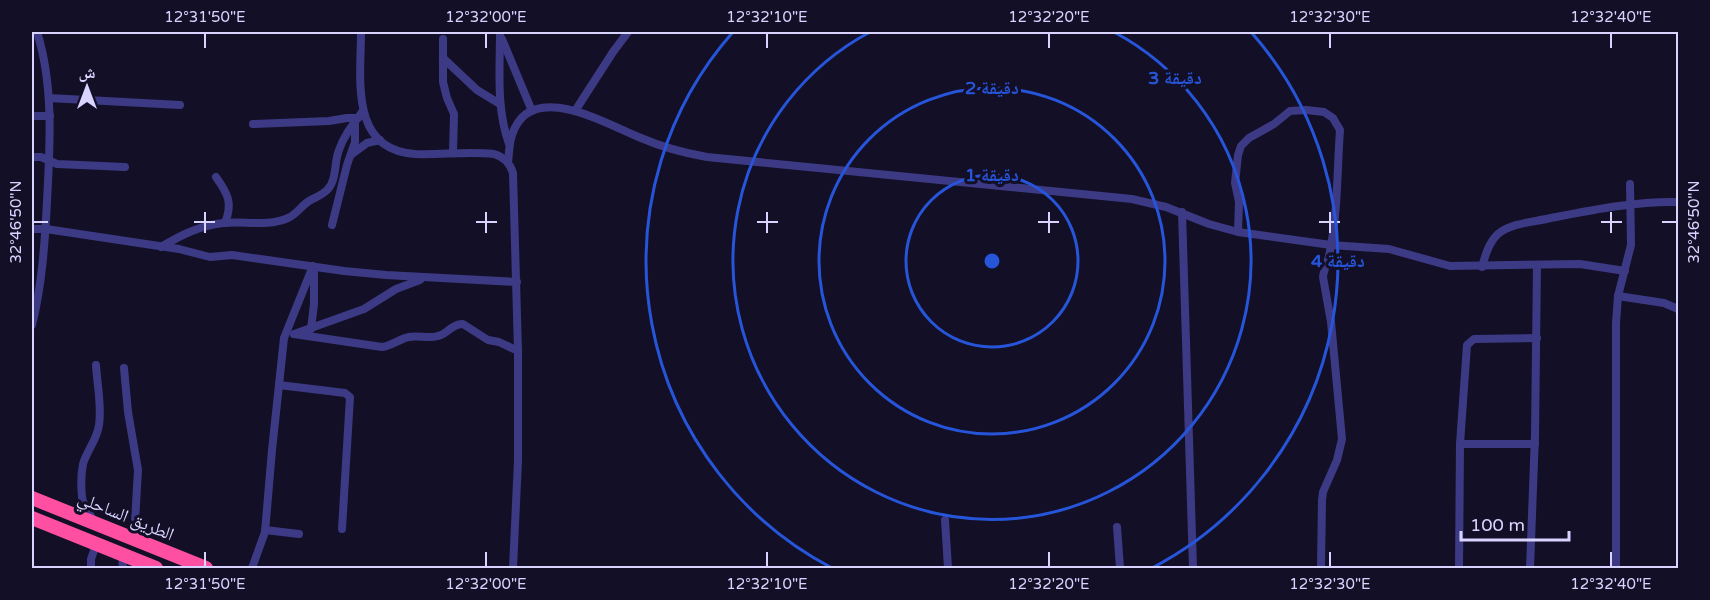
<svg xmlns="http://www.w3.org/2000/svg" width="1710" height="600" viewBox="0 0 1710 600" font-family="'Varela Round','Noto Naskh Arabic',sans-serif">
<rect width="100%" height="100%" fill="#130f26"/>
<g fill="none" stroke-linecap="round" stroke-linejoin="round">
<!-- street -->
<g stroke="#3d3a85" stroke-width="8">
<path d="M361,32C361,78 349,150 415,154C442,155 468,151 494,154C504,157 510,163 513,173L518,351V461L513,568"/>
<path d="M500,32C500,69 496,108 509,144"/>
<polyline points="443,39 443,82 447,98 454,114 453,153"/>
<polyline points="502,39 532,111"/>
<polyline points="443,58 477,90 500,104"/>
<polyline points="49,98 180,105"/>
<polyline points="575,111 613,52 628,32"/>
<polyline points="32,116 50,116"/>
<polyline points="253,124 329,121 347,118 358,118"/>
<polyline points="352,154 367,143 380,140"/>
<polyline points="32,157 41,157 57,164 125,167"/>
<path d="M508,163C509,154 509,144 512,135C530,78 606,124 641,138C662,147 684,153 707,157L1132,199L1166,207L1209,224L1238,232L1331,245L1389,249L1450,266L1580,264L1625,271"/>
<path d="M216,177C228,194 233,203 225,223"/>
<polyline points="1182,212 1193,568"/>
<polyline points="332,225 347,165 355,142 355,122"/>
<polyline points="32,229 46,229 179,249 210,257 232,255 344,271 386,275 517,282"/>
<path d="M1238,232L1239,202L1235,183L1238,155L1241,146L1249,138L1274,124L1290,111L1306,110L1324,112L1333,118L1340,130C1337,170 1338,211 1330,251C1329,260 1324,268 1323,277L1331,322L1342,439L1337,460L1323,492L1322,500L1321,568"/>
<path d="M161,247C181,235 201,225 224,223C246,221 267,227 288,218C297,214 301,206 309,201C316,197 323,195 328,189C337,179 334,162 339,150C344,135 354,123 363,111"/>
<path d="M1482,267C1485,256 1489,242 1498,234C1511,223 1534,222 1551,218C1592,210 1636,201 1678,202"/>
<polyline points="1618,296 1664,303 1678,309"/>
<path d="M32,325C42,286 45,241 47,201C50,145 54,86 37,32"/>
<polyline points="311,329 314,304 314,268"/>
<polyline points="297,333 364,309 396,289 420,280"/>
<path d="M294,334L382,347C392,346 399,339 409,337C419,335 428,339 438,336C448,334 451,324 463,324L488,340L499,342L518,351"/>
<polyline points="124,368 128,412 138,470 134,539"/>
<polyline points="279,385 345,393 350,397 342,529"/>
<polyline points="1460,444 1535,444"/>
<polyline points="945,520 948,568"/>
<path d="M93,522C91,512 83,507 82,497C81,487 81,474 83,464C87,450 97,440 99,425C102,406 97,384 96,365"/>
<polyline points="1117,527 1120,568"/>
<polyline points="265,530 299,534"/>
<polyline points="122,555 123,568"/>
<polyline points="91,568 91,559 96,545"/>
<polyline points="252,568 265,532 272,450 284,338 313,266"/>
<polyline points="1459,568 1460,444 1467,345 1474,339 1537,338"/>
<polyline points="1530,568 1535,435 1537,265"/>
<polyline points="1616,568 1616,323 1618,296 1631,245 1630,184"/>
</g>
<!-- highway -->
<g stroke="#ff4fa3" stroke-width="14">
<polyline points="32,498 206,568"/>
<polyline points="32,518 156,568"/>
</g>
</g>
<!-- ticks -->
<path fill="none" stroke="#d9d4ff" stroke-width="2" d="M205,33V48M486,33V48M767,33V48M1049,33V48M1330,33V48M1611,33V48M205,212V233M486,212V233M767,212V233M1049,212V233M1330,212V233M1611,212V233M33,222H48M194,222H215M476,222H497M757,222H778M1038,222H1059M1319,222H1340M1601,222H1622M1662,222H1677M205,552V567M486,552V567M767,552V567M1049,552V567M1330,552V567M1611,552V567"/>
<!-- distance rings -->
<g fill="none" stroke="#2655da" stroke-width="3">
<circle cx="992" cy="261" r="86"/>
<circle cx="992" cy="261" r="173"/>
<path d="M1114 32A259 259 0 1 1 870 32"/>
<path d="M832 568A346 346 0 0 1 733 32M1251 32A346 346 0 0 1 1152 568"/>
</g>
<g text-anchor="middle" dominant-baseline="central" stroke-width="6" stroke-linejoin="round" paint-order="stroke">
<!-- street labels -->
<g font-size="18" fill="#d9d4ff" stroke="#130f26">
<text transform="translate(126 516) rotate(22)">الطريق الساحلي</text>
</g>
</g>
<circle cx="992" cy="261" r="9" fill="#2655da" stroke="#130f26" stroke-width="3"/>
<g font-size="18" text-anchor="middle" font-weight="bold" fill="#2655da" stroke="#130f26" stroke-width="6" stroke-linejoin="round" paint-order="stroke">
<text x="1175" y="84">3 دقيقة</text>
<text x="992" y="94">2 دقيقة</text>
<text x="992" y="181">1 دقيقة</text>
<text x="1338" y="267">4 دقيقة</text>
</g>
<!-- border -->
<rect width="1710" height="600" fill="none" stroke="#130f26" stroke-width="66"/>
<!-- north arrow -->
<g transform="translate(87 87)" stroke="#130f26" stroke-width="4.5" paint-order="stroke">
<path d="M0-4.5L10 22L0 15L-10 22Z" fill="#d9d4ff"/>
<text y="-9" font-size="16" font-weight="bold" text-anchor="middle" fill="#d9d4ff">ش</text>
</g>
<!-- scale -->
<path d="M1461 531v9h108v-9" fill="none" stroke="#d9d4ff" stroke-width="3"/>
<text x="1470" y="531" font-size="18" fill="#d9d4ff" stroke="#130f26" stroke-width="4.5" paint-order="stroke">100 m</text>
<rect x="33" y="33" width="1644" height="534" fill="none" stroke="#d9d4ff" stroke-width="2"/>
<g font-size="15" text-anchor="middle" fill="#d9d4ff">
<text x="205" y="22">12°31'50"E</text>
<text x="486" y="22">12°32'00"E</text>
<text x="767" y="22">12°32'10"E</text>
<text x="1049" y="22">12°32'20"E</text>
<text x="1330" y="22">12°32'30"E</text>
<text x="1611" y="22">12°32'40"E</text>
<text transform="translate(16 222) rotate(-90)" y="5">32°46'50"N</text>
<text transform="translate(1694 222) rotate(-90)" y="5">32°46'50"N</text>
<text x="205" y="589">12°31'50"E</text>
<text x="486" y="589">12°32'00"E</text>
<text x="767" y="589">12°32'10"E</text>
<text x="1049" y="589">12°32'20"E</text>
<text x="1330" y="589">12°32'30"E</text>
<text x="1611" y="589">12°32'40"E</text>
</g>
</svg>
